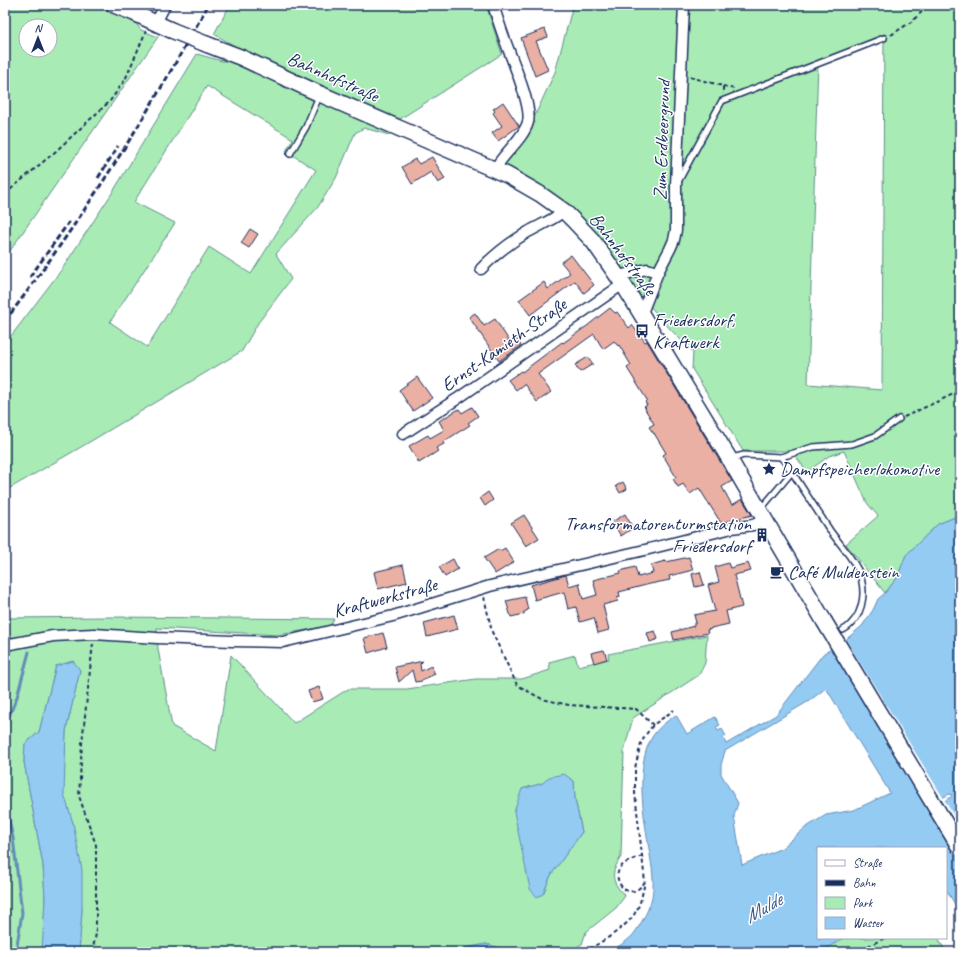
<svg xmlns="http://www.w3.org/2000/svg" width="965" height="957" viewBox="0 0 965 957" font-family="Caveat,sans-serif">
<rect width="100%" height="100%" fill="#fff"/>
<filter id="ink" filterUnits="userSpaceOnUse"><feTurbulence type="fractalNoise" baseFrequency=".025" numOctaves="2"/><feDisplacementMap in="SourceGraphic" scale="8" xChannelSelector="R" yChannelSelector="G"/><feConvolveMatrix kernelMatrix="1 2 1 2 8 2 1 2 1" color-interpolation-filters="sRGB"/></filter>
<g filter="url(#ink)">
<!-- green -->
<g fill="#a8ebb5" stroke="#628d8a" fill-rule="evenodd">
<path d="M5,5H97L134,21L141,30L158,37L5,258ZM26,26H50V50H26Z"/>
<polygon points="230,5 486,5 502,54 400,119 245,52 214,34"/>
<path d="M573,5H960V515L938,524L906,555L897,578L885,593L846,544L878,516L867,503L844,451L829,456L807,472L792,451H743L692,369L693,352L671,330L640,295L608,247L590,226L569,205L538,183L505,164L532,122L555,72ZM884,34L882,390L808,384L818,61Z"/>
<path d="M197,54L222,61H231L391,130L389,135L364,128L355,133L336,178L318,207L276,254L291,279L258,323L242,351L76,450L5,491V344L62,269L114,190ZM207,86L293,139L286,151L316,170L251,274L209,247L147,347L110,322L175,223L134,202Z"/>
<path d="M111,617L334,619L330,626L278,635L157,628L158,649L172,726L216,751L231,655L294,723L348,689H407L476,679H522L550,670L549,662L575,655L578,666L609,659L608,654L707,635L705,663L699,675L633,718L624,750L621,857C610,874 611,881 625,896L616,908L586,932L582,944L567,952H514L486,944L463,949L459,952H79L82,910L73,823L63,794L66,731L80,670L56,666L39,732L25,744L24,762L43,865L45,898L43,947L42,952H5V618ZM574,781L575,799L582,832L551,875L543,894L522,789L544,783Z"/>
<polygon points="844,938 938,938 946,952 820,952"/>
</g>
<!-- water -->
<g fill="#94cbf3" stroke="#648db7" fill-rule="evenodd">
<path d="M960,515V811L938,824L939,826L960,813V913L946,889V848H818V938H844L820,952H610C617,947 626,942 632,936C636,932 646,915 648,909C656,893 653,873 650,855C645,823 635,774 649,743C654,731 665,722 676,715L687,734L715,717L720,725L716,727L718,731L722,729L726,736L723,738L726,744L776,715L823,654L843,642L862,626L873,610L878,599L885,593L897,578L906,555L938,524ZM826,688L890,793L854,810L826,815L805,828L782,848L742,865L739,846L734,816L738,803L721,774V765L725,751L809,701ZM949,794L952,795L951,797L930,810L928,806Z"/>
<polygon points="73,661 80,670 66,731 64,794 73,823 82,870 82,910 79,952 42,952 45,898 43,865 24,762 25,744 39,732 56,666"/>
<polygon points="564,774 574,781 575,799 582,832 551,875 543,894 537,897 530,889 514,812 522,789 543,783 549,777"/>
<polygon points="486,944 514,952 459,952 462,949"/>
</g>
<!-- pier -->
<polygon fill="#fff" points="845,638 944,799 931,807 944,799 960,826 960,858 882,728 842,640"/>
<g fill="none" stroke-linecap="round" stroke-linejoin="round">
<!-- stream -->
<g stroke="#648db7" stroke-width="3">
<polyline points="5,726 17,697 29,652"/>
<polyline points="5,802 13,838 22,913 16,952"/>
</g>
</g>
<!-- building -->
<g fill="#eab0a4" stroke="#1b2f5e">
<polygon points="545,29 548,37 536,41 548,70 535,76 521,38"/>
<polygon points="503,102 519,126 498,141 492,133 502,126 493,113 495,111 493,109"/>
<polygon points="432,157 445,179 438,183 431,172 426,175 412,184 402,167 415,159 419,164"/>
<polygon points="250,229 258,234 249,248 241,243"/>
<polygon points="571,255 594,285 584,293 575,281 530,315 519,300 544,282 548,289 570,273 561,262"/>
<polygon points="610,308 615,313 617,312 629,328 632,325 645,342 647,341 732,481 722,487 732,505 742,499 752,515 721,523 699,488 690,494 683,484 678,487 673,479 676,477 663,455 666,453 654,433 654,434 649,427 654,424 645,409 646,408 644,407 647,405 645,402 647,400 627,368 631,365 619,345 618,346 614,341 603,349 594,334 538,374 551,392 537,402 524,384 516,390 508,380 521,371 522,372 562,342 563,343 587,326"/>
<polygon points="475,313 484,326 495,319 510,342 516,338 521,346 499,361 469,317"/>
<polygon points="588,357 593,364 580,372 575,365"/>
<polygon points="417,377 432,398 413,411 399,390"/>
<polygon points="472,407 478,416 468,423 470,425 443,442 444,444 436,448 438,451 419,463 409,446 428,435 430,438 444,430 439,421 459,409 462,413"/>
<polygon points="623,482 627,489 620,493 616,486"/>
<polygon points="488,492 493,500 485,506 480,498"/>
<polygon points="625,514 633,528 621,536 612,522"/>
<polygon points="524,515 539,538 526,546 511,523"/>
<polygon points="505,548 514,562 495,574 484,558 499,549 500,551"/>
<polygon points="689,557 693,570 669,576 670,580 650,584 619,592 620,597 617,598 618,601 603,605 609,630 598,633 594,618 580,622 576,607 568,609 564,592 535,600 531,585 566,575 569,586 579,583 583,599 597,595 593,580 621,573 620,571 635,567 638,577 653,573 651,565 665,561 666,562"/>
<polygon points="453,559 458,569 445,577 439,567"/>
<polygon points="728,563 730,568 748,563 751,571 734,575 742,607 726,611 729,624 711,628 711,629 707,630 708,633 674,640 672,632 694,626 694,623 696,623 694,615 715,611 708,585 719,582 715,567"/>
<polygon points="403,565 407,582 378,589 374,572"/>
<polygon points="700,572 704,585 695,587 692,574"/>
<polygon points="525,597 528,610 524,612 524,614 511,617 506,601"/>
<polygon points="454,615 458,629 427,637 424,623"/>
<polygon points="655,631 658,639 650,642 647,633"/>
<polygon points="383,633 387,647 368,653 364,638"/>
<polygon points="604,650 607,659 594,663 591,653"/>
<polygon points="423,661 420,664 421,671 431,666 435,674 422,680 422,681 415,682 412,670 399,682 395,667"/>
<polygon points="319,687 323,699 312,702 308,691"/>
</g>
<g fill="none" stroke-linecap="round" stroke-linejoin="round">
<!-- lane casing -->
<g stroke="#1b2f5e" stroke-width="8">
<g id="lane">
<polyline points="290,154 306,127 319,96"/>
<polyline points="679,180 722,101 745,92 884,38"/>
<polyline points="731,459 736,457 744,455 781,457 813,447 852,444 875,436 899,419"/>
<path d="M792,472C805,492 818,512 831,532C840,544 851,556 858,570C866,587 865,611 850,625C848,627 845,629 843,630"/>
<polyline points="759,508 765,504 792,472 781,457"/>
</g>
</g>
<!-- street casing -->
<g stroke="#1b2f5e" stroke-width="13">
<g id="street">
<path d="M493,5C498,20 503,36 509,51C515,67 532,107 528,122C524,138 503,154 495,169"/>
<polyline points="156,23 165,5"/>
<path d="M481,269C495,254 511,242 528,232C540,225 553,220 564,211"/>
<polyline points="619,276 634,272 647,269 658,272"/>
<polyline points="642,313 658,272 670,249 674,240 676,230 676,185 684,5"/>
<polyline points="403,434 457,399 623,284"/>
<polyline points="5,645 53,636 94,634 157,638 232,641 283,642 393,616 490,586 649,549 732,528 753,525 766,520"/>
</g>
</g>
<!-- secondary casing -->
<g stroke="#1b2f5e" stroke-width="18">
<g id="secondary">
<polyline points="114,5 134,13 171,30"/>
<polyline points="206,44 240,57 320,94 507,175 540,194 564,211 575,222 593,241 623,284 730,460 824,621"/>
</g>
</g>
<!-- path -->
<g stroke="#1b2f5e" stroke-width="2" stroke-dasharray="4 3" stroke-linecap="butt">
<polyline points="891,35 911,22 929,5"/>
<polyline points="690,77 723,86 723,94"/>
<polyline points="723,86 734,89"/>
<polyline points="5,194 56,151 110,101 125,80 146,31"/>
<polyline points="904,417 960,391"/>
<polyline points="484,597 492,632 517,685 542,699 569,705 636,709 653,725"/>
<path d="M642,856C635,859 625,861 620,868C612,879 625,898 638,889C641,887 643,884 645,882L635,793V768L641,743L647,733L653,725L674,710"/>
<polyline points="92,952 96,934 96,845 79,796 82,743 93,643"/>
<path d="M583,952C598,945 627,927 635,913C641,904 642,893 645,883"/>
<polyline points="855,952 885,938"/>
</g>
<!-- lane -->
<use href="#lane" stroke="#fff" stroke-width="5"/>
<!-- street -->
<use href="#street" stroke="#fff" stroke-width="10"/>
<!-- secondary -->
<use href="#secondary" stroke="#fff" stroke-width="15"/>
<!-- rail -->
<g stroke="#1b2f5e" stroke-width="3" stroke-dasharray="6 3" stroke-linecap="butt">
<polyline points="98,178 118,146"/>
<polyline points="30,277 69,222"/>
<path d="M5,321C81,221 148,115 208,5"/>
</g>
<!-- secondary-bridge casing -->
<g stroke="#1b2f5e" stroke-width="18" stroke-linecap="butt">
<g id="secondary-bridge">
<polyline points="171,30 206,44"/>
<polyline points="824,621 960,848"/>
</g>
</g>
<!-- secondary-bridge -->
<use href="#secondary-bridge" stroke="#fff" stroke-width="15"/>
</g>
</g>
<!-- icons -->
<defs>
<g id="bus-bare" transform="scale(1.08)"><path d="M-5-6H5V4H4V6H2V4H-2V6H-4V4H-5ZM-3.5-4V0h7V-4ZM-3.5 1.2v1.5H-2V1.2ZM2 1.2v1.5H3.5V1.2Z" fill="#1b2f5e" stroke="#fff" stroke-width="2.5" paint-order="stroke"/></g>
<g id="sight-bare" transform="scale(1.08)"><path d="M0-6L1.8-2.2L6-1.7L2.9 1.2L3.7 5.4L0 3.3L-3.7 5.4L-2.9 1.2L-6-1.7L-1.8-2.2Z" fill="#1b2f5e" stroke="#fff" stroke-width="2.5" paint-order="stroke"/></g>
<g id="building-bare" transform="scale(1.08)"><path d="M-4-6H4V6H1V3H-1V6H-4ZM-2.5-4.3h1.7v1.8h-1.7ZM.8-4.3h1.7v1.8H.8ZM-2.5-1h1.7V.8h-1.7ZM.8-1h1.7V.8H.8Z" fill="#1b2f5e" stroke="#fff" stroke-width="2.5" paint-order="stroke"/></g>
<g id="cafe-bare" transform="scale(1.08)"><path d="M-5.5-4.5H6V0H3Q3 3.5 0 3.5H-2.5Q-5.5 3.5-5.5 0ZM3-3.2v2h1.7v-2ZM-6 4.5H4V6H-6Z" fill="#1b2f5e" stroke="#fff" stroke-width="2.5" paint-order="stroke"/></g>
</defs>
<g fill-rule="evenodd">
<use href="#bus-bare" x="642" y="331"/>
<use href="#sight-bare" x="769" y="469"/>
<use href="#building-bare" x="762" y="535"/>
<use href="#cafe-bare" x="777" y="572"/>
</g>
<g text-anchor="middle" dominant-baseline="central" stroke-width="3" stroke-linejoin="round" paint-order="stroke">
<!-- street labels -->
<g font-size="19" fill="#1b2f5e" stroke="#fff">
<text transform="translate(333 77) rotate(24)">Bahnhofstraße</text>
<text transform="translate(662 140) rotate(-88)">Zum Erdbeergrund</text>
<text transform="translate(623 254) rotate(53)">Bahnhofstraße</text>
<text transform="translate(504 345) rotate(-35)">Ernst-Kamieth-Straße</text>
<text transform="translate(385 598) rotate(-15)">Kraftwerkstraße</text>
</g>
<!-- poi labels -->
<g font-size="19" fill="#1b2f5e" stroke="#fff" text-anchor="start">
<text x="653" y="320">Friedersdorf,<tspan x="653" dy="22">Kraftwerk</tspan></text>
<text x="780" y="469">Dampfspeicherlokomotive</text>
<text x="751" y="524" text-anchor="end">Transformatorenturmstation<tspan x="751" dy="22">Friedersdorf</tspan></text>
<text x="788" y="572">Café Muldenstein</text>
</g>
<!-- water labels -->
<g font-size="20" font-style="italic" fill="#3f5e8b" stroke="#fff">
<text transform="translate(763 908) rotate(-30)">Mulde</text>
</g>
</g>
<!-- margin -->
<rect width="965" height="957" fill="none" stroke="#fff" stroke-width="20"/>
<rect x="10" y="10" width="945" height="937" fill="none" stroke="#1b2f5e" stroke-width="1.5" filter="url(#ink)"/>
<!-- legend -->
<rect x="817" y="847" width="130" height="92" fill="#ffffff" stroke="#a4acbf"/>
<rect x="825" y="860" width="20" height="6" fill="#ffffff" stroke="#a4acbf"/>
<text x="853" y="867" font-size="12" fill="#1b2f5e">Straße</text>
<rect x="825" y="880" width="20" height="6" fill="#1b2f5e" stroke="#a4acbf"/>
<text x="853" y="887" font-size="12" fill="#1b2f5e">Bahn</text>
<rect x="825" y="897" width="20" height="12" fill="#a8ebb5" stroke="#a4acbf"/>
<text x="853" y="907" font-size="12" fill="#1b2f5e">Park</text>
<rect x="825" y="917" width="20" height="12" fill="#94cbf3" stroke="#a4acbf"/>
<text x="853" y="927" font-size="12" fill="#1b2f5e">Wasser</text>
<!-- north arrow -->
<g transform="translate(38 38)"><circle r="19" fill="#ffffff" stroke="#a4acbf"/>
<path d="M0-3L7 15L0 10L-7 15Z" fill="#1b2f5e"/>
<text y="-6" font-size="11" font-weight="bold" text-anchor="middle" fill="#1b2f5e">N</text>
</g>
</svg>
